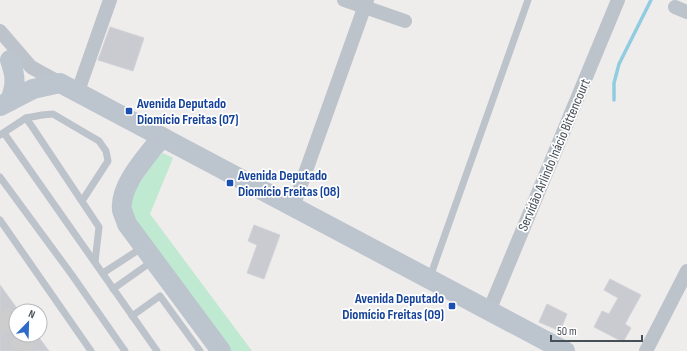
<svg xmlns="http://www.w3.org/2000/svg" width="687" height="351" viewBox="0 0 687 351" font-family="'Sofia Sans Condensed',sans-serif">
<rect width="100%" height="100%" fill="#efecec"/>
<!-- green -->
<polygon fill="#bfe9d0" points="163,153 173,158 150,214 252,351 230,351 136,221 132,213 131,197 154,161"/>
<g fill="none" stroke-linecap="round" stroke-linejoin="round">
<!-- stream -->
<polyline stroke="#90cde1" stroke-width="3.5" points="614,100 614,83 619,64 651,0"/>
</g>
<!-- building -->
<g fill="#cacbd1" stroke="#d1d2d7">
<polygon points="110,27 144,38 133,71 98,60"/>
<polygon points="254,225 280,235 264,279 247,273 257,245 248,241"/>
<polygon points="610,279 641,295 625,324 631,328 623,342 594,327 602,311 609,314 618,298 604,290"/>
<polygon points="0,285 16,307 16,335 37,335 49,351 0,351"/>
<polygon points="547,304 567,314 560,331 539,322"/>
</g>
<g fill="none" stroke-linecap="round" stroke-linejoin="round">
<!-- secondary-tunnel -->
<polyline stroke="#cdcdce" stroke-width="20" stroke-dasharray="20 10" stroke-linecap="butt" points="0,313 27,351"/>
<!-- lane -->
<g stroke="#bcc3ca" stroke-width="7">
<polyline points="26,118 42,115 53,114 99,141 106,151 108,161 82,201"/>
<polyline points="4,133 157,351"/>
<polyline points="0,135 26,118 33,128 99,227 95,262"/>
<polyline points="0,177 72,275 125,351"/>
<polyline points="0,220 91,351"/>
<polyline points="103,273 143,247"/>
<polyline points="430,277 528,0"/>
<polyline points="113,289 154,260"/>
<polyline points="132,316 160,296 200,351"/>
</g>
<!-- street -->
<g stroke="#bcc3ca" stroke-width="14">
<polyline points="344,0 405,21"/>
<polyline points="675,7 687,12"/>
<polyline points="0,31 31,67 60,83"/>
<polyline points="78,91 110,0"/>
<polyline points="293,207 367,0"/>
<polyline points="489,311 618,0"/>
<polyline points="646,351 687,271"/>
</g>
<!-- secondary -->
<g stroke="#bcc4ce" stroke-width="20">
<path d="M10,60C16,77 16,84 10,101"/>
<polyline points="0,106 33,89 60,83 565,351"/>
<path d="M162,137C148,155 119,185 122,210C123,214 126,220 127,224L221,351"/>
</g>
</g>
<!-- markers -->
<g fill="#1a4fb4" stroke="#fff" stroke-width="1.5">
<rect x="125" y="107" width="8" height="8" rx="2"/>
<rect x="226" y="179" width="8" height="8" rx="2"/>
<rect x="448" y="302" width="8" height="8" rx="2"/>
</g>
<g text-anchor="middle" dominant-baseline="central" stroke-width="3.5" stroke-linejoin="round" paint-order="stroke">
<!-- transit labels -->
<g font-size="14" font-weight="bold" fill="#164399" stroke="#fff" text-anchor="start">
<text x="137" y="103">Avenida Deputado<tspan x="137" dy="16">Diomício Freitas (07)</tspan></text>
<text x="238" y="175">Avenida Deputado<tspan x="238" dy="16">Diomício Freitas (08)</tspan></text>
<text x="444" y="298" text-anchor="end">Avenida Deputado<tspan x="444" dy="16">Diomício Freitas (09)</tspan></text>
</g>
<!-- street labels -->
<g font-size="14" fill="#474f57" stroke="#fff">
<text transform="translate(554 155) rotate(-67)">Servidão Arlindo Inácio Bittencourt</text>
</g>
</g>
<!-- north arrow -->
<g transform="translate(28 323) rotate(23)"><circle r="19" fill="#ffffff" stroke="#b5b9bc"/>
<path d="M0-3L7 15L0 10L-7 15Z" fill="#2d6bc8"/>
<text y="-6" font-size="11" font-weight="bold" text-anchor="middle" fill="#474f57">N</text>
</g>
<!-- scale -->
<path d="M551 335v6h91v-6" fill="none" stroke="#474f57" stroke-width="2"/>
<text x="557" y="335" font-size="12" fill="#474f57" stroke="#ffffff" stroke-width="3" paint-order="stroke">50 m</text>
</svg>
